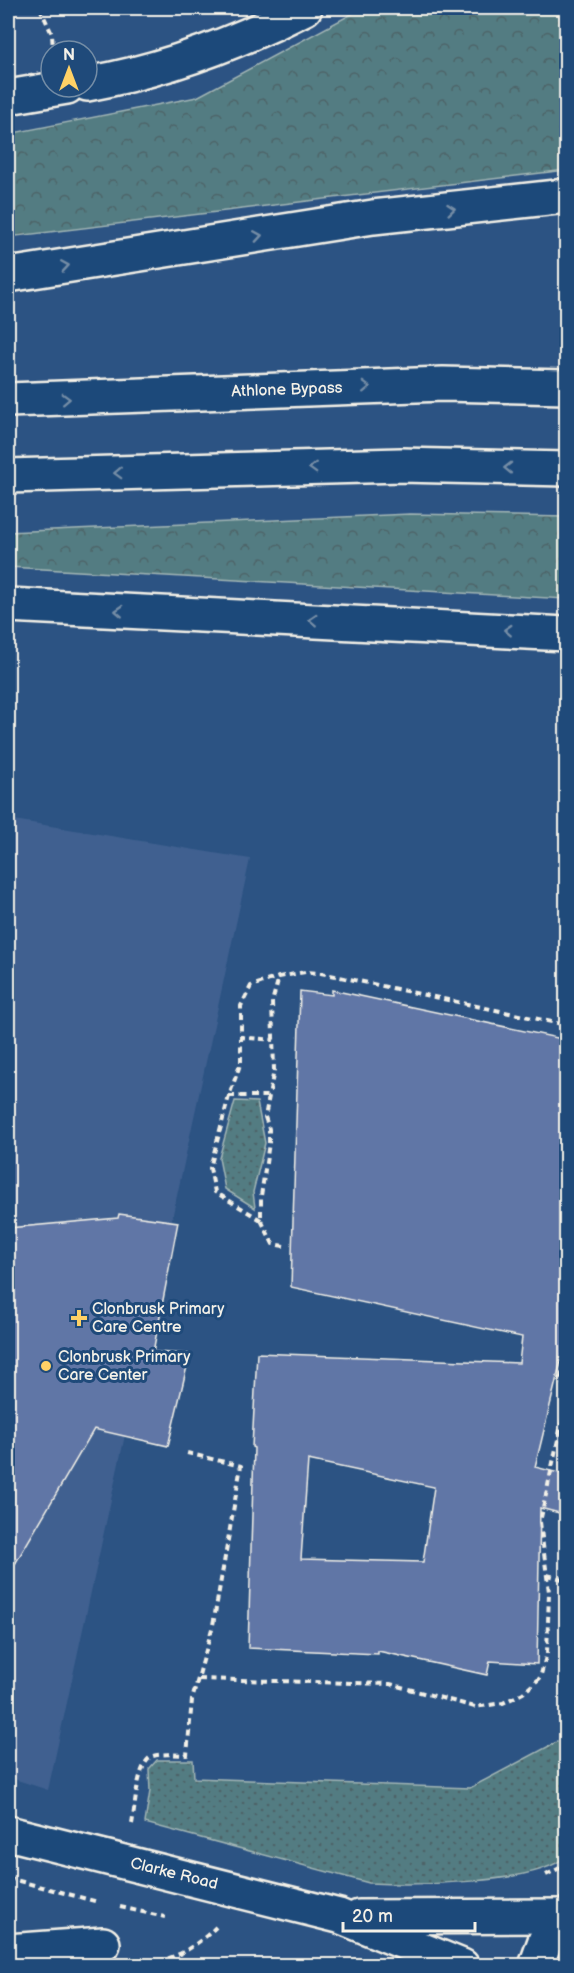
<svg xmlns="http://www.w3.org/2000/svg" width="574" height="1973" viewBox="0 0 574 1973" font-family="'Balsamiq Sans',sans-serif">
<defs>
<pattern id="grass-dots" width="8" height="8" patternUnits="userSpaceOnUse" patternTransform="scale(1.5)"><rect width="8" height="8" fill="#527b82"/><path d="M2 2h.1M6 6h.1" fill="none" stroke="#4e6467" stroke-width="1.8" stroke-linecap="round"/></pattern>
<pattern id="forest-crowns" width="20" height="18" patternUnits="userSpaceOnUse" patternTransform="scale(1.5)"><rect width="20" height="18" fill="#527b82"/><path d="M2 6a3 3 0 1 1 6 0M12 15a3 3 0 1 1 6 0" fill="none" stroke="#4e6467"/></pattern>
</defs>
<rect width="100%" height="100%" fill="#2c5383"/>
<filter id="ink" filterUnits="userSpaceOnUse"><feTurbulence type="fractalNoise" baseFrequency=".0167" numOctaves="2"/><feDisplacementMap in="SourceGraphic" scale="12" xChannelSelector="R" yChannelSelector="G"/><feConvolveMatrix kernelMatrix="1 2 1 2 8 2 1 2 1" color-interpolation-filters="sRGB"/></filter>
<g filter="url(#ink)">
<!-- built -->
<polygon fill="#406190" points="8,819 250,859 48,1790 8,1777"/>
<!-- grass -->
<g fill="url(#grass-dots)" stroke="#a3b6b5" stroke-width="1.5">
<polygon points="235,1101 257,1102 265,1143 253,1192 255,1208 225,1189 219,1158"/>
<path d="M566,1737V1856C537,1885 411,1885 369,1883L145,1823L150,1791L149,1769L157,1760H193L194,1778L470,1788Z"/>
</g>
<!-- forest -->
<g fill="url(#forest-crowns)" stroke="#a3b6b5" stroke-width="1.5">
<polygon points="363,8 566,8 566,170 8,237 8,134 197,97"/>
<polygon points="410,514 566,517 566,599 8,567 8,532"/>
</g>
<!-- building -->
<g fill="#6076a6" stroke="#f4f1e8" stroke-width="1.5" fill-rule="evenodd">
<path d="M332,990L567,1040V1336L535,1467L567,1475V1515L540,1508L537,1664L490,1661L487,1675L378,1651V1654L248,1648L254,1448L252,1447L257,1353L519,1363L522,1337L291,1287L300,991L332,995ZM308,1460L434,1487L423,1562L301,1559Z"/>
<polygon points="119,1214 178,1222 153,1352 190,1354 168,1446 94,1429 8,1576 8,1228 118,1218"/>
</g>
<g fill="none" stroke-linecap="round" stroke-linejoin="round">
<!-- minor casing -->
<g stroke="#f4f1e8" stroke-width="38">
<polyline id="minor" points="8,1951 103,1944"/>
</g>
<!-- tertiary casing -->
<g stroke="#f4f1e8" stroke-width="38">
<g id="tertiary">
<path d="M87,84C165,70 235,44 305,8"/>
<polyline points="8,97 67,87"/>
<polyline points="8,1833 339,1916 462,1966"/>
<polyline points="359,1917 566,1916"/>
<polyline points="536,1966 545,1941 566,1922"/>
</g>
</g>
<!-- trunk casing -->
<g stroke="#f4f1e8" stroke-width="38">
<g id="trunk">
<polyline points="8,275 373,217 566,196"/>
<polyline points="8,400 443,384 566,387"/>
<polyline points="8,476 401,465 566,469"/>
<polyline points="8,605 566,634"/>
</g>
</g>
<!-- path -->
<g stroke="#f4f1e8" stroke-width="4" stroke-dasharray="6 4.5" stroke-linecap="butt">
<polyline points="40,8 52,34 53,50"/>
<polyline points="239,1037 274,1040"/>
<polyline points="229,1096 270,1096"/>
<polyline points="261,1220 215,1192 210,1168 229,1096 241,1062 241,1006 251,986 279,977"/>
<polyline points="284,1246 273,1244 261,1220 261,1196 269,1143 269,1129 265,1117 274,1070 272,1002 279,977 305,972 321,973 566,1025"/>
<polyline points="566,1352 561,1378 566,1391"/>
<polyline points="547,1575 566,1580"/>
<polyline points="199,1679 390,1684 475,1707 503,1703 523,1693 540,1678 547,1653 549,1592 540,1522 566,1403"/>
<path d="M132,1824C135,1809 137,1761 153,1756C163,1753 177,1755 187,1755L192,1700L213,1625L241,1466L187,1453"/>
<polyline points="546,1875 566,1865"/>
<polyline points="8,1878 98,1902"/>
<polyline points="120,1907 165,1917"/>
<path d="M137,1960C165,1968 197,1946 216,1927"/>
</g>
<!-- minor -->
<use href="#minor" stroke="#1f4a7a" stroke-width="33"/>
<!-- tertiary -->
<use href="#tertiary" stroke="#1f4a7a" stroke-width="33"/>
<!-- trunk -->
<use href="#trunk" stroke="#1f4a7a" stroke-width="33"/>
</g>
<!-- one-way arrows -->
<defs><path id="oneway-chevron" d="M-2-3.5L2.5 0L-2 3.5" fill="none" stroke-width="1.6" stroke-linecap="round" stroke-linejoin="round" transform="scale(1.5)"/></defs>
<g stroke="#748da6">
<use href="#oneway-chevron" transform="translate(451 209) rotate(-6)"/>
<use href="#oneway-chevron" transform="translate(258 236) rotate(-9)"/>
<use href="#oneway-chevron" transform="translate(65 266) rotate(-9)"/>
<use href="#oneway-chevron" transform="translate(366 387) rotate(-2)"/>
<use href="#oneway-chevron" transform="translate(66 399) rotate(-2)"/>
<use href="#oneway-chevron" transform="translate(313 468) rotate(178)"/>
<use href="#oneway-chevron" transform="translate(508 468) rotate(-179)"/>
<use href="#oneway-chevron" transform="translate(118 473) rotate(178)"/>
<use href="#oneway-chevron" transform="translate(119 611) rotate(-177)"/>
<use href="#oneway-chevron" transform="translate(313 620) rotate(-177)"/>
<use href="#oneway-chevron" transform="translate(508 630) rotate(-177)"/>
</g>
</g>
<!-- markers -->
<g fill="#ffd166" stroke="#1f4a7a" stroke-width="2">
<path d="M76 1309h6v6h6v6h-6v6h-6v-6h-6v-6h6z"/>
<circle cx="46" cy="1366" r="6"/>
</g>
<g text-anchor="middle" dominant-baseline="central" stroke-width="6" stroke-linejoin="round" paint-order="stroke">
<!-- street labels -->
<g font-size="16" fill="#f4f1e8" stroke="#1f4a7a">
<text transform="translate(287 390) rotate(-2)">Athlone Bypass</text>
<text transform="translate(174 1874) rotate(14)">Clarke Road</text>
</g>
<!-- poi labels -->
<g font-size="16" fill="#f4f1e8" stroke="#1f4a7a" text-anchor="start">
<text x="92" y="1309">Clonbrusk Primary<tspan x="92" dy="18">Care Centre</tspan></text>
<text x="58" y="1357">Clonbrusk Primary<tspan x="58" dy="18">Care Center</tspan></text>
</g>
</g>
<!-- margin -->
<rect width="574" height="1973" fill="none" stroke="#1f4a7a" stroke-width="30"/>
<rect x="15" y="15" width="544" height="1943" fill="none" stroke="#f4f1e8" stroke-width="2" filter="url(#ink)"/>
<!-- north arrow -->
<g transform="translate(69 69)"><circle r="28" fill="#1f4a7a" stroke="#748da6" stroke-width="1.5"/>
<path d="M0-4.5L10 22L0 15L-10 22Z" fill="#ffd166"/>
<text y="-9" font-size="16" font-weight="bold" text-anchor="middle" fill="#f4f1e8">N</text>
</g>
<!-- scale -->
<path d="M343 1922v9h132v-9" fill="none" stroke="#f4f1e8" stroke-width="3"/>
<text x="352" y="1922" font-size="18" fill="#f4f1e8" stroke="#1f4a7a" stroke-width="4.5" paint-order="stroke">20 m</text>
</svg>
